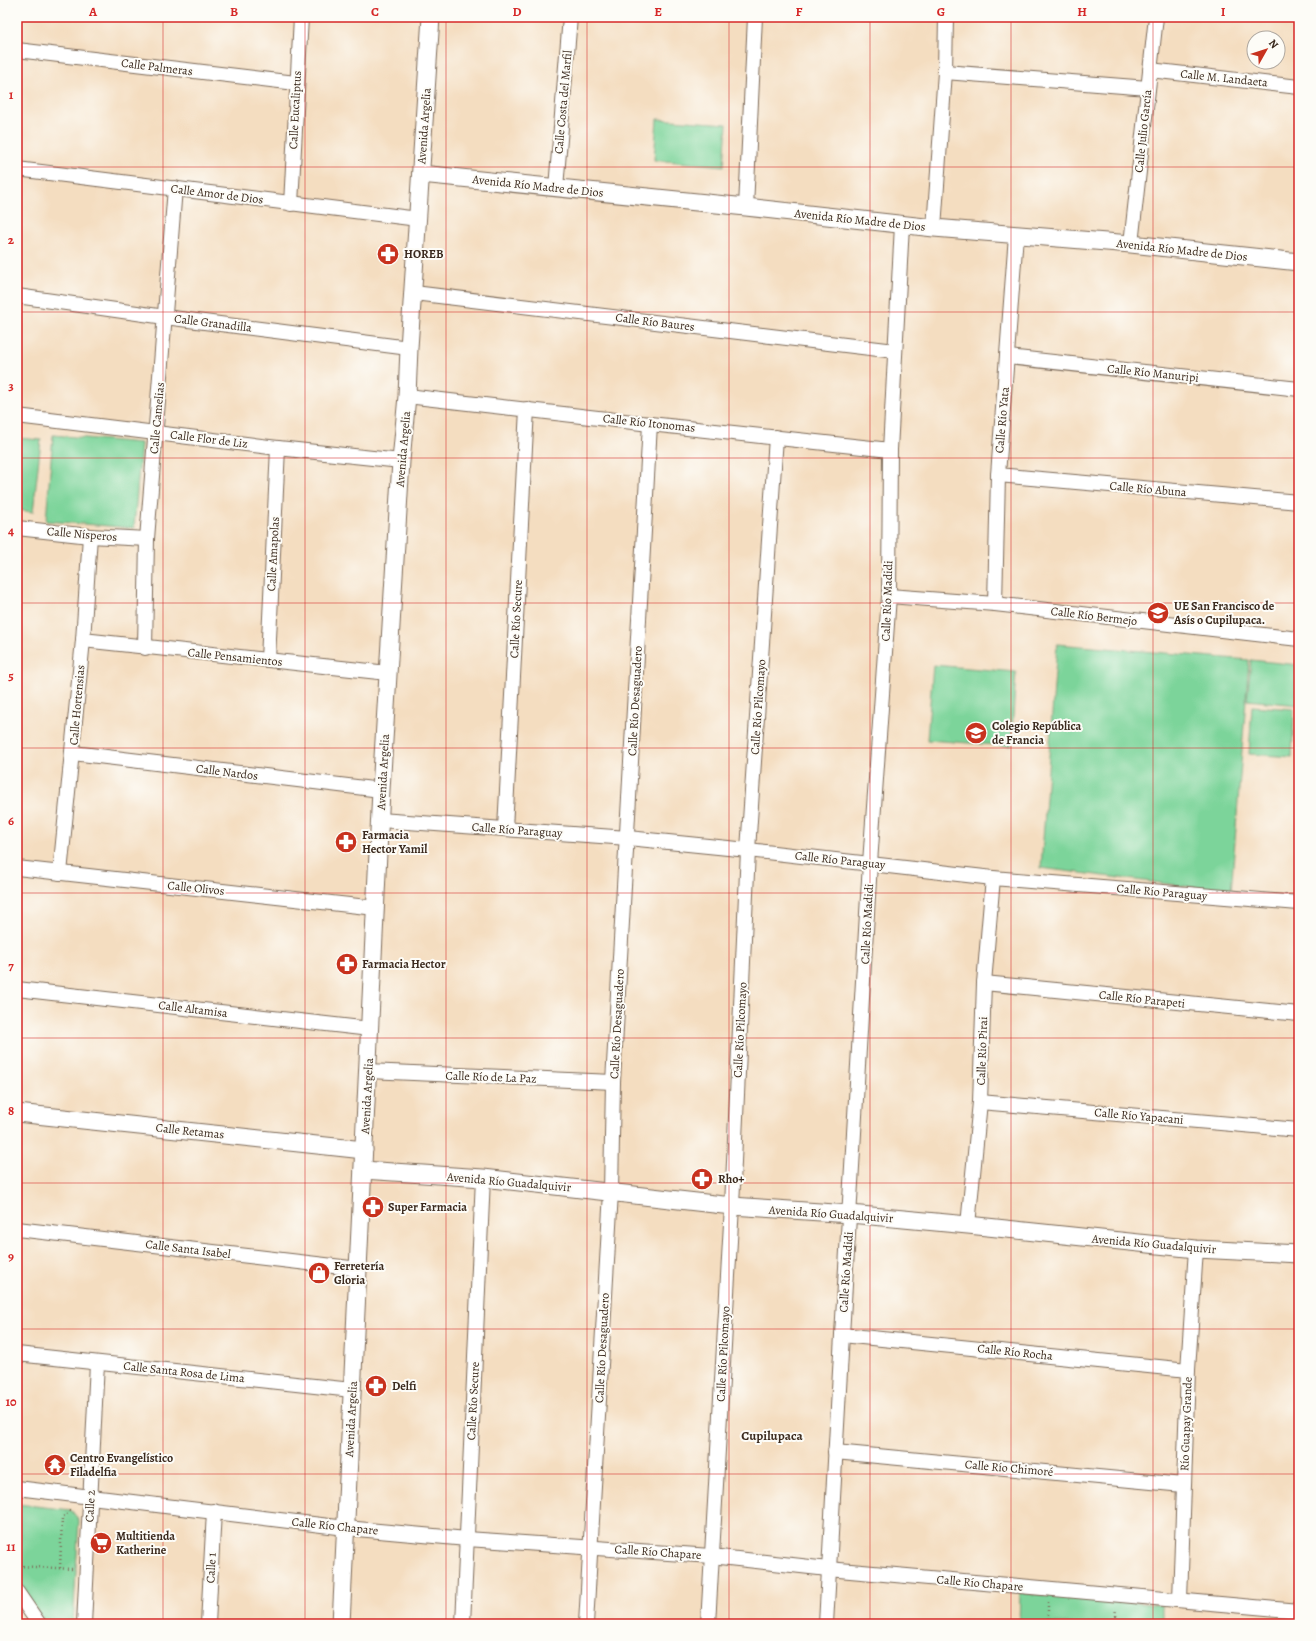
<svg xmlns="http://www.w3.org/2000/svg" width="1316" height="1641" viewBox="0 0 1316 1641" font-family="Alegreya,serif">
<rect width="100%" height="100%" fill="#fdfcf7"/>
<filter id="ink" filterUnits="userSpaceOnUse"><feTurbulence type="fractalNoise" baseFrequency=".025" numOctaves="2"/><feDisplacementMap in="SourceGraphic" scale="8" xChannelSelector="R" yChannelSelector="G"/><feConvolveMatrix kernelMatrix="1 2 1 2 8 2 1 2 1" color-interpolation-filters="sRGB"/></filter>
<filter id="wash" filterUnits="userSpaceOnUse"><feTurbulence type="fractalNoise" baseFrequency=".012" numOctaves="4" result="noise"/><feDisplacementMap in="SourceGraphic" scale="16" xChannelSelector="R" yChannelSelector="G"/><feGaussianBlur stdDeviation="0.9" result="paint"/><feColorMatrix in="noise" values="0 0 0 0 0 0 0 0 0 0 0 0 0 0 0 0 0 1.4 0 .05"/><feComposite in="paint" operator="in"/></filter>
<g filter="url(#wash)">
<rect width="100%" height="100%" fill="#f4ddc0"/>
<!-- green -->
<g fill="#7bd49a" stroke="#5b7f5c">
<polygon points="657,119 727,124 724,166 654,160"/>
<polygon points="53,435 141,443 134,528 46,521"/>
<polygon points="17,438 41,440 33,512 17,510"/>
<polygon points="1057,644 1249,660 1231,892 1041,868"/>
<polygon points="1251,660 1299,665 1299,705 1247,700"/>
<polygon points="933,665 1016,672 1011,746 927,740"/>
<polygon points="1252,706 1294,709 1292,757 1249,754"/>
<polygon points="17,1504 71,1510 79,1520 73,1624 46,1624 17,1582"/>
<polygon points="1020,1593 1162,1605 1162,1624 1019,1624"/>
</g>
</g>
<g filter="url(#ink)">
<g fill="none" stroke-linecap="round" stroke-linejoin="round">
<!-- minor casing -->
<g stroke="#7c6957" stroke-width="16">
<g id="minor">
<polyline points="17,50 296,83"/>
<polyline points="1150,70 1299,87"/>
<polyline points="945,72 1148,88"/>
<polyline points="17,169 418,219"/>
<polyline points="556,188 570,17"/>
<polyline points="291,204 301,17"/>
<polyline points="746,207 755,17"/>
<polyline points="934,228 945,72 946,17"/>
<polyline points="1131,244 1156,17"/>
<polyline points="414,293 895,351"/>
<polyline points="17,296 165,317 409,348"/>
<polyline points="1008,357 1299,389"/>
<polyline points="407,396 650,424 890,450"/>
<polyline points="17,416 278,448 401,461"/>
<polyline points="998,475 1299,502"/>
<polyline points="17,528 90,536 147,539"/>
<polyline points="889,596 995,604 1299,639"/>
<polyline points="995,604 998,475 1016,235"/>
<polyline points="83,640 388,673"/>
<polyline points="145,648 147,539 175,188"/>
<polyline points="268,660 278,448"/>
<polyline points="73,753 381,790"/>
<polyline points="380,820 628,838 748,850 993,878 1299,903"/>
<polyline points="505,829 527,409"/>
<polyline points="17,868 376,908"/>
<polyline points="60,873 83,640 90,536"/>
<polyline points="984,983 1299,1014"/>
<polyline points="17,989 370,1029"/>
<polyline points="368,1071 613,1082"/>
<polyline points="980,1102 1299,1130"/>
<polyline points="968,1225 980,1102 984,983 993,878"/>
<polyline points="17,1229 359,1269"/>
<polyline points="842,1335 1188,1370"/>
<polyline points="17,1354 352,1390"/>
<polyline points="835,1452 1183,1485"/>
<polyline points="17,1488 346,1528 467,1539 711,1556 828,1569 1299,1611"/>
<polyline points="17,1592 39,1624"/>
<polyline points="1180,1600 1188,1370 1196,1249"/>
<polyline points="84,1624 97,1363"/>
<polyline points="208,1624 214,1511"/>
<polyline points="463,1624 483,1178"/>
<polyline points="586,1624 611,1192 613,1082 650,424"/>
<polyline points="708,1624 732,1206 748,850 776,437"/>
<polyline points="826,1624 842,1335 870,863 889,596 890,450 902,225"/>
</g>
</g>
<!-- tertiary casing -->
<g stroke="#7c6957" stroke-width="19">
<g id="tertiary">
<polyline points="421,174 746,207 934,228 1131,244 1299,262"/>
<polyline points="17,1113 364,1150"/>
<polyline points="363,1170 483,1178 732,1206 850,1214 968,1225 1196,1249 1299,1254"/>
<polyline points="341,1624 381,790 401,461 407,396 409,348 431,17"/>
</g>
</g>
<!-- path -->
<g stroke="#7c6957" stroke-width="2.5" stroke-dasharray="1 3" stroke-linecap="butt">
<polyline points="19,1566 20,1504"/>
<polyline points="19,1566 72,1569"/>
<polyline points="60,1568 62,1518 71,1510"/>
<polyline points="1048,1602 1048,1621 1052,1624"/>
<polyline points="1114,1624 1116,1609"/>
</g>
<!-- minor -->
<use href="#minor" stroke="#fff" stroke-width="14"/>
<!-- tertiary -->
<use href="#tertiary" stroke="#fff" stroke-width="17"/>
</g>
</g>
<!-- grid -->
<path fill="none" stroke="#d62828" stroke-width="1" stroke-opacity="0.55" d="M163,17V1624M305,17V1624M446,17V1624M587,17V1624M729,17V1624M870,17V1624M1011,17V1624M1153,17V1624M17,167H1299M17,312H1299M17,458H1299M17,603H1299M17,748H1299M17,893H1299M17,1038H1299M17,1183H1299M17,1329H1299M17,1474H1299"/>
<!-- icons -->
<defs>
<g id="pharmacy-disc" transform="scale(1.15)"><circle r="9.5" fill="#c8321e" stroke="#fdfcf7"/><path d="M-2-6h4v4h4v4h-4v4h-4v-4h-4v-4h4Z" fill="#fff"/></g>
<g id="school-disc" transform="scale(1.15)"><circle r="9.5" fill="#c8321e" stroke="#fdfcf7"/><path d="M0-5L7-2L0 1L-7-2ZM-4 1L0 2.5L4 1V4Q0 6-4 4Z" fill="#fff"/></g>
<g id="shop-disc" transform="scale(1.15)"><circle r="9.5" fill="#c8321e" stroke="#fdfcf7"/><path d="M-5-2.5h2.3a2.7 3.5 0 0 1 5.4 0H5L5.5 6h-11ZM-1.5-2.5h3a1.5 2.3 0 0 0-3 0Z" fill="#fff"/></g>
<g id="temple-disc" transform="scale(1.15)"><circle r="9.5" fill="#c8321e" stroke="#fdfcf7"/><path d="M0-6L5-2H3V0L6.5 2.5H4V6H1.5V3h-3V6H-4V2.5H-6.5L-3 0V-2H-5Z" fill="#fff"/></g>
<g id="supermarket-disc" transform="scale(1.15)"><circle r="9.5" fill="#c8321e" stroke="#fdfcf7"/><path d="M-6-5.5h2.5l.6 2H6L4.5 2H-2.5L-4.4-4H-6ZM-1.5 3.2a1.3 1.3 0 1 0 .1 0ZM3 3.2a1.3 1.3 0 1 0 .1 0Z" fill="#fff"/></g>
</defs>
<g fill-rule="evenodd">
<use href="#pharmacy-disc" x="388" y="254"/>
<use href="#school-disc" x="1158" y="613"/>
<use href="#school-disc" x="976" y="733"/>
<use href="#pharmacy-disc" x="346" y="842"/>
<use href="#pharmacy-disc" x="347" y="964"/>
<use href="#pharmacy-disc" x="702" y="1179"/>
<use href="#pharmacy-disc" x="373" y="1207"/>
<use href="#shop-disc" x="319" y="1273"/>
<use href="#pharmacy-disc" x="376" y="1386"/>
<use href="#temple-disc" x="55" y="1465"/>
<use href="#supermarket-disc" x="101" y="1543"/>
</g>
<g text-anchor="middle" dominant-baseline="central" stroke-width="4" stroke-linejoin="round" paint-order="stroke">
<!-- street labels -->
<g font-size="12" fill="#3b2a1e" stroke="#fdfcf7">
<text transform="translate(157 67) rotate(7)">Calle Palmeras</text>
<text transform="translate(1224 78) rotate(6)">Calle M. Landaeta</text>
<text transform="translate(563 102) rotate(-85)">Calle Costa del Marfil</text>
<text transform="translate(295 110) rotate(-87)">Calle Eucaliptus</text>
<text transform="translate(424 126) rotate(-86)">Avenida Argelia</text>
<text transform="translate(1143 131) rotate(-84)">Calle Julio García</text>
<text transform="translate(538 186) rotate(6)">Avenida Río Madre de Dios</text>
<text transform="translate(217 194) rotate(7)">Calle Amor de Dios</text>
<text transform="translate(860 220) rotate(6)">Avenida Río Madre de Dios</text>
<text transform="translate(1182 250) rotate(6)">Avenida Río Madre de Dios</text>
<text transform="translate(655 322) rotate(7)">Calle Río Baures</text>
<text transform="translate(213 323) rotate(7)">Calle Granadilla</text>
<text transform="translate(1153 373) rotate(6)">Calle Río Manuripi</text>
<text transform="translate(157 418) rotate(-85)">Calle Camelias</text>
<text transform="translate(1002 420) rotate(-85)">Calle Río Yata</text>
<text transform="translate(649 423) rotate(6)">Calle Río Itonomas</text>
<text transform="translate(209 439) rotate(7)">Calle Flor de Liz</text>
<text transform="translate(403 449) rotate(-85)">Avenida Argelia</text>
<text transform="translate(1148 489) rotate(5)">Calle Río Abuna</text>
<text transform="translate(82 534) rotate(5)">Calle Nísperos</text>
<text transform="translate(273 554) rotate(-87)">Calle Amapolas</text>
<text transform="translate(887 601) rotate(-88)">Calle Río Madidi</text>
<text transform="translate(1094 616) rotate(7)">Calle Río Bermejo</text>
<text transform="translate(516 619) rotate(-87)">Calle Río Secure</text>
<text transform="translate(235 657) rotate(6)">Calle Pensamientos</text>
<text transform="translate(635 701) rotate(-87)">Calle Río Desaguadero</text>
<text transform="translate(77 705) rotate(-85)">Calle Hortensias</text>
<text transform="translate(758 707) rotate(-86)">Calle Río Pilcomayo</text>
<text transform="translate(227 772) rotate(7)">Calle Nardos</text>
<text transform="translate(383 772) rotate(-87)">Avenida Argelia</text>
<text transform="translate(517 830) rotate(4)">Calle Río Paraguay</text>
<text transform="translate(840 860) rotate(6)">Calle Río Paraguay</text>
<text transform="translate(196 888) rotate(6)">Calle Olivos</text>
<text transform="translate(1162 892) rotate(5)">Calle Río Paraguay</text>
<text transform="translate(867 924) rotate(-87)">Calle Río Madidi</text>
<text transform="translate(1142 999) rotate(6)">Calle Río Parapeti</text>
<text transform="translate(193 1009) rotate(7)">Calle Altamisa</text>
<text transform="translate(617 1024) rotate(-87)">Calle Río Desaguadero</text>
<text transform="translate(740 1030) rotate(-87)">Calle Río Pilcomayo</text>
<text transform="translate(982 1051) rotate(-88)">Calle Río Pirai</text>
<text transform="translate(491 1077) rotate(2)">Calle Río de La Paz</text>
<text transform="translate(367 1096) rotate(-87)">Avenida Argelia</text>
<text transform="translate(1139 1116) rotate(5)">Calle Río Yapacani</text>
<text transform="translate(190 1131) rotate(6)">Calle Retamas</text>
<text transform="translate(509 1182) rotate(5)">Avenida Río Guadalquivir</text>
<text transform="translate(831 1214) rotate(4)">Avenida Río Guadalquivir</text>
<text transform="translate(1154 1244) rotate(5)">Avenida Río Guadalquivir</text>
<text transform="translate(188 1249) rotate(7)">Calle Santa Isabel</text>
<text transform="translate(846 1272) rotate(-86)">Calle Río Madidi</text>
<text transform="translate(602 1348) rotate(-87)">Calle Río Desaguadero</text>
<text transform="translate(1015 1352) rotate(6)">Calle Río Rocha</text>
<text transform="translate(723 1354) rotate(-87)">Calle Río Pilcomayo</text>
<text transform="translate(184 1372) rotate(6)">Calle Santa Rosa de Lima</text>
<text transform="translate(473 1401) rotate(-87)">Calle Río Secure</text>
<text transform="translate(351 1419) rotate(-87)">Avenida Argelia</text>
<text transform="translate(1186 1424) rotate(-88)">Río Guapay Grande</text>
<text transform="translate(1009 1468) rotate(5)">Calle Río Chimoré</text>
<text transform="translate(90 1506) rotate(-87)">Calle 2</text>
<text transform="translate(335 1526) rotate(6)">Calle Río Chapare</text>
<text transform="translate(658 1552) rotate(4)">Calle Río Chapare</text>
<text transform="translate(211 1568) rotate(-87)">Calle 1</text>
<text transform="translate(980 1583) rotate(5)">Calle Río Chapare</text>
</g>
<!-- poi labels -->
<g font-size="12" font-weight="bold" fill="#3b2a1e" stroke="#fdfcf7" text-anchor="start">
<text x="404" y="254">HOREB</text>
<text x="1174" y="606">UE San Francisco de<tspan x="1174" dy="14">Asís o Cupilupaca.</tspan></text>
<text x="992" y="726">Colegio República<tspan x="992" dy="14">de Francia</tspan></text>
<text x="362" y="835">Farmacia<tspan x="362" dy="14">Hector Yamil</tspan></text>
<text x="362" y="964">Farmacia Hector</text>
<text x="718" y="1179">Rho+</text>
<text x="388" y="1207">Super Farmacia</text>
<text x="334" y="1266">Ferretería<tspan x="334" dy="14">Gloria</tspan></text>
<text x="392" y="1386">Delfi</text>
<text x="70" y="1458">Centro Evangelístico<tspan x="70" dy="14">Filadelfia</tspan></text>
<text x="116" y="1536">Multitienda<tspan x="116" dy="14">Katherine</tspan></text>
</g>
<!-- neighbourhood labels -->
<g font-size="13" font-weight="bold" fill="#3b2a1e" stroke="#fdfcf7">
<text x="772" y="1435">Cupilupaca</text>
</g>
</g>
<!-- margin -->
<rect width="1316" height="1641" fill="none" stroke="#fdfcf7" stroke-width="44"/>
<!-- north arrow -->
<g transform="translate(1266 50) rotate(51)"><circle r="19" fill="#fdfcf7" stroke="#afa8a0"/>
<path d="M0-3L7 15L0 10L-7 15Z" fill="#c8321e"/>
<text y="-6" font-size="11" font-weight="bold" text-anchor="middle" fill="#3b2a1e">N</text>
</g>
<rect x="22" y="22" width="1272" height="1597" fill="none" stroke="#d62828" stroke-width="1.5"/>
<g font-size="13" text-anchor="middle" font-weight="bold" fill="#d62828">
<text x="93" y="16">A</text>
<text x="234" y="16">B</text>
<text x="375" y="16">C</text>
<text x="517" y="16">D</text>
<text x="658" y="16">E</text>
<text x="799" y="16">F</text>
<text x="941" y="16">G</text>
<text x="1082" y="16">H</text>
<text x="1223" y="16">I</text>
<text x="11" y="99">1</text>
<text x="11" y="244">2</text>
<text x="11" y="390">3</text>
<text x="11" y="535">4</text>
<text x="11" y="680">5</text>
<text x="11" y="825">6</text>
<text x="11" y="970">7</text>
<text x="11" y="1115">8</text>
<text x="11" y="1261">9</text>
<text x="11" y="1406">10</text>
<text x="11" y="1551">11</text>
</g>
</svg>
